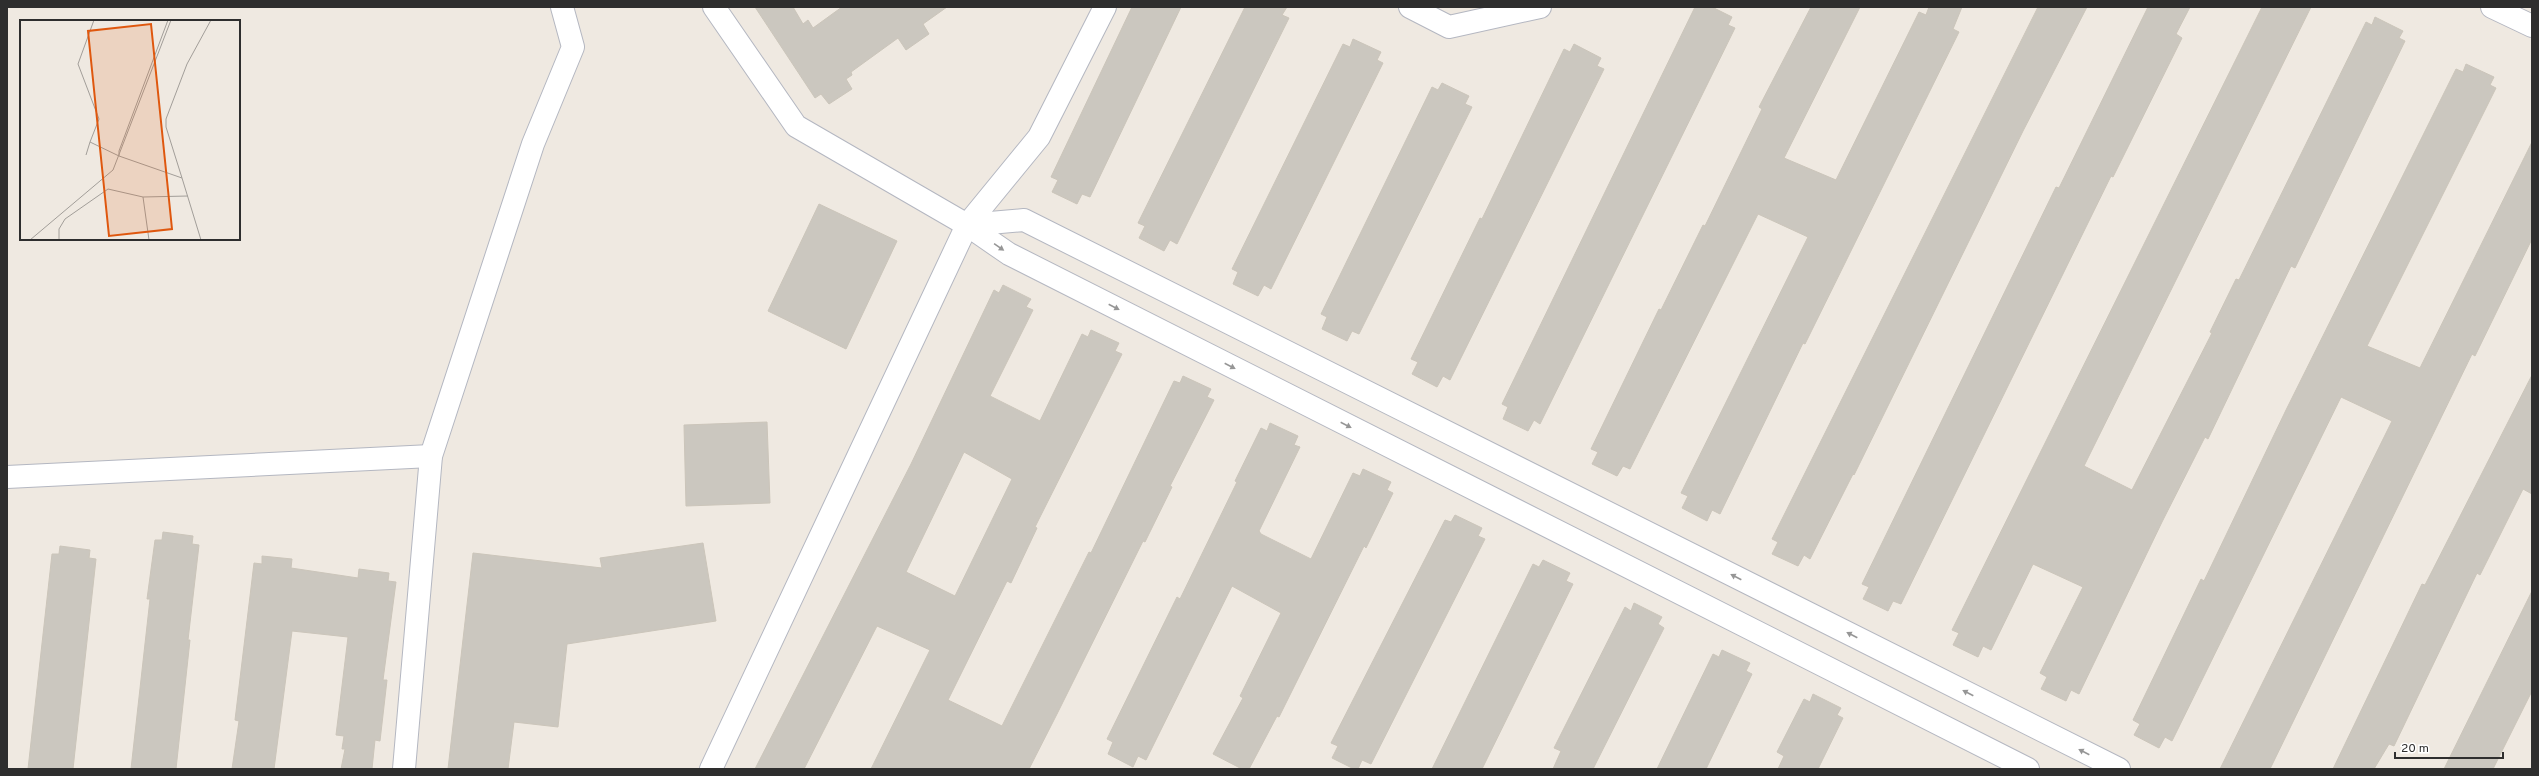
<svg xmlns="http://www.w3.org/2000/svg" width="2539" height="776" viewBox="0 0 2539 776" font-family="Overpass,sans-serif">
<rect width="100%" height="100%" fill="#efe9e1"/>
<!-- building -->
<g fill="#cbc7bf" stroke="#cbc5ba" fill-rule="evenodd">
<polygon points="755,7 793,7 803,24 808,20 813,28 842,7 947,7 923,24 929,34 906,50 898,38 851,72 852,75 846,79 852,89 829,104 821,94 815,98"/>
<polygon points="1132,7 1181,7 1090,197 1082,194 1077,204 1052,192 1058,180 1051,177"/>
<polygon points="1245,7 1287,7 1282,15 1289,18 1177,244 1170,240 1164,251 1139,238 1145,226 1138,223"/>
<polygon points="1695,7 1712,7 1732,17 1728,25 1735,28 1540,424 1534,420 1528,431 1503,419 1508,407 1502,404"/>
<polygon points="1811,7 1860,7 1784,158 1836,180 1919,12 1926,15 1929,7 1962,7 1953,29 1959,32 1805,344 1803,343 1720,514 1712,510 1707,521 1682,508 1688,496 1681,493 1808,237 1758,214 1630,469 1623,466 1617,476 1592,464 1598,452 1591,449 1659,309 1661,310 1703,225 1705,226 1762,109 1759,107"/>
<polygon points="2038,7 2087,7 2023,131 1854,475 1853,474 1810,559 1804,555 1798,566 1772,554 1778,542 1772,539"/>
<polygon points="2148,7 2190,7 2176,34 2182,38 2113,177 2111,176 1901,604 1893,601 1888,611 1863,599 1869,587 1862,584 2056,187 2059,188"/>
<polygon points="2262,7 2311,7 2084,466 2132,490 2212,333 2210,332 2236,279 2239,280 2366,22 2372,25 2375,17 2403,31 2399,38 2405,41 2295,268 2291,266 2208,439 2205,437 2162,522 2079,694 2071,690 2066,701 2041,689 2047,677 2040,673 2083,587 2033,564 1991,650 1983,646 1978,657 1953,645 1959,633 1952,630"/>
<polygon points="1353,39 1381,52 1377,60 1383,63 1271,289 1264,285 1258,296 1233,284 1238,272 1232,269 1343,44 1350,47"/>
<polygon points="1574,44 1601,58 1597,66 1604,69 1450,380 1443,376 1437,387 1412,374 1418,362 1411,359 1480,218 1482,219 1564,49 1570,52"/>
<polygon points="2466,64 2494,77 2490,85 2496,88 2367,346 2420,368 2532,142 2532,239 2475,356 2472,354 2270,769 2220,769 2392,421 2341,397 2172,741 2165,737 2159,748 2134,735 2140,724 2133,720 2201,579 2204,581 2286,410 2456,69 2463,72"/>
<polygon points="1442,83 1469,96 1465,104 1472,107 1359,334 1352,331 1347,341 1322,329 1327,317 1321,314 1432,87 1438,90"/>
<polygon points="819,204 897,241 846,349 768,311"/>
<path d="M1003,285L1031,299L1026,307L1033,310L990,396L1040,421L1082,334L1088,337L1091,330L1119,343L1115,351L1122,354L1035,527L1037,528L1011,583L1007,581L948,700L1002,726L1089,552L1091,553L1174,381L1180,383L1183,376L1211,389L1207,397L1214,400L1170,486L1172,487L1145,542L1143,541L1057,714L1029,769H871L930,650L877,626L804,769H755L911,464L994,290L999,293ZM964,452L1012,479L955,596L906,572Z"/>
<polygon points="2532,375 2532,494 2523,489 2480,575 2477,573 2394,746 2389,744 2374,769 2333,769 2422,584 2425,585"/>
<polygon points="767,422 770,503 686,506 684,425"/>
<polygon points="1270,423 1298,436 1294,445 1300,447 1259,531 1261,534 1311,559 1353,473 1360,476 1363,469 1391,482 1387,490 1393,493 1366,548 1364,546 1279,717 1277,716 1249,769 1242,769 1213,754 1243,698 1240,696 1281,613 1232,586 1146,760 1138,756 1133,767 1108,754 1113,742 1107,739 1177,597 1180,599 1237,482 1235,481 1261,428 1267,431"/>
<polygon points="1455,515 1482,528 1478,536 1485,539 1371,764 1362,760 1358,769 1354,769 1332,758 1338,746 1331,743 1445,520 1451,522"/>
<polygon points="163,532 193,536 192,544 199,545 188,640 190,640 176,769 131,769 150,599 147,599 155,540 162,540"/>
<polygon points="703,543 716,621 567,644 558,727 514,722 508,769 448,769 473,553 602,568 600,558"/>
<polygon points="60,546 90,550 89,558 96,559 73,769 28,769 52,554 59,554"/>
<polygon points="262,556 292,559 291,568 358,578 359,569 389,573 388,581 396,582 383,680 387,680 380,741 375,740 372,769 341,769 345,749 342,749 344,736 336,735 348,637 292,631 274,769 232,769 239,721 235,720 254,563 262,564"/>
<polygon points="1543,560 1570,573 1566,581 1573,584 1482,769 1432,769 1533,564 1539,567"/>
<polygon points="2532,591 2532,691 2493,769 2444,769"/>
<polygon points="1634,603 1662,617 1658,624 1664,628 1593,769 1553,769 1561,751 1554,748 1625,607 1631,611"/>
<polygon points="1722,650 1750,663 1746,671 1752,674 1706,769 1657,769 1713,654 1719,657"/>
<polygon points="1813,694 1841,708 1837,715 1843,718 1818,769 1778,769 1784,756 1777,752 1804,699 1810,702"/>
</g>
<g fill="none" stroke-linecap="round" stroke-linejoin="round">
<!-- street casing -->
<g stroke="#b4b7c1" stroke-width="24">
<g id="street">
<polyline points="714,7 796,126 967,225 1009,254 2028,769"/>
<polyline points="1410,7 1449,27 1540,7"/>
<polyline points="2492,7 2532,26"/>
<polyline points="967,225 1024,220 2119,769"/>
<polyline points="7,477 431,456"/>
<polyline points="404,769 431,456 533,144 573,47 562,7"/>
<polyline points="711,769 967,225 1039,137 1105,7"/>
</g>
</g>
<!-- street -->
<use href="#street" stroke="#fff" stroke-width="22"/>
</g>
<!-- one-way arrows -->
<defs><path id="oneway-solid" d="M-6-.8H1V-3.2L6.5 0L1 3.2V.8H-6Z"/></defs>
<g fill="#969696">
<use href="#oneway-solid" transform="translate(999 247) rotate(35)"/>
<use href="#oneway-solid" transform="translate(1114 307) rotate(27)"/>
<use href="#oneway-solid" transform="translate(1230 366) rotate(27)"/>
<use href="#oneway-solid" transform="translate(1346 425) rotate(27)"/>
<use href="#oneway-solid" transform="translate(1736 577) rotate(-153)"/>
<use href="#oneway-solid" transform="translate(1852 635) rotate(-153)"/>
<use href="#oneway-solid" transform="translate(1968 693) rotate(-153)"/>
<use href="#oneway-solid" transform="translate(2084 752) rotate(-153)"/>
</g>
<!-- overview -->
<g transform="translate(20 20)">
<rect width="220" height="220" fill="#efe9e1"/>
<path fill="none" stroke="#a29e99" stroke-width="1" d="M74,0L58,44L79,99L70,122L99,136L162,158L181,220M66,135L70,122M99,136V131L148,0M162,158L146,107V99L167,44L191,0M123,177L129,220M10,220L93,150L151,0M39,220V209L45,199L88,169L123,177L168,176"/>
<path fill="#df570e" fill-opacity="0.15" stroke="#df570e" stroke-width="2" d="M131,4L152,209L89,216L68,11Z"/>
<rect width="220" height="220" fill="none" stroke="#2e2e2e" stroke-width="2"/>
</g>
<!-- border -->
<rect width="2539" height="776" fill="none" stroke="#2e2e2e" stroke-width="16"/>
<!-- scale -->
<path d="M2395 752v6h108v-6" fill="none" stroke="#2e2e2e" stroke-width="2"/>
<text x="2401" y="752" font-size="12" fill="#2e2e2e" stroke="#ffffff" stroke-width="3" paint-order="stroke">20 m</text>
</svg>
